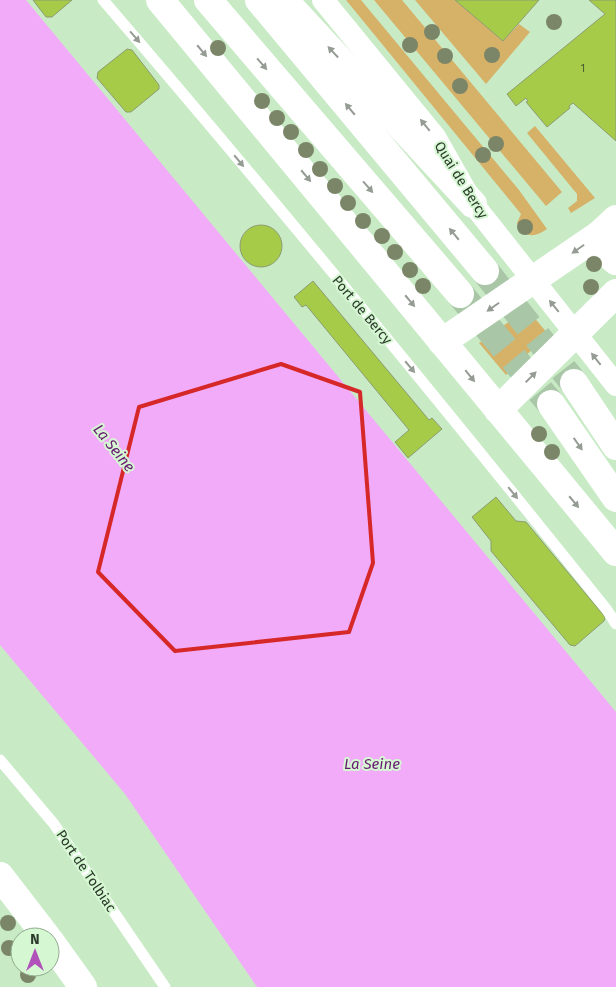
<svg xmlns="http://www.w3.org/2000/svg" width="616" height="987" viewBox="0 0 616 987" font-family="'Fira Sans',sans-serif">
<rect width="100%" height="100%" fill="#c8ebc6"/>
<!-- green -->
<g fill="#d6b168">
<path d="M346,0H361L519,190L547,229C535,238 523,238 517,223L521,214Z"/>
<polygon points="374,0 402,0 562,192 546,206"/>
<polygon points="415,0 455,0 503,41 519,24 530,32 486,84"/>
<polygon points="535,126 595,198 571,213 568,208 577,201 577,194 527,133"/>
<polygon points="527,309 548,334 506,375 479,343"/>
</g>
<!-- water -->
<polygon fill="#f2abf9" points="0,0 26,0 616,712 616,987 257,987 125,794 0,645"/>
<!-- building -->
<g fill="#a6cb49" stroke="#8d9c72">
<polygon points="33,0 72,0 52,17 46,17"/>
<polygon points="455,0 539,0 503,41"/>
<polygon points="589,0 616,0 616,141 573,103 569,106 570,108 547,127 526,102 528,101 526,98 516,106 507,94 605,14"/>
<polygon points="127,49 132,50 159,85 159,89 131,112 126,112 97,78 98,72"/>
<circle cx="261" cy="246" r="21"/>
<polygon points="313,281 429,420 432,418 442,429 408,458 395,442 409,430 306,305 302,307 294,297"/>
<polygon points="496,497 516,521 526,522 605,617 604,621 575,646 570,645 491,551 491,541 472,517"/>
</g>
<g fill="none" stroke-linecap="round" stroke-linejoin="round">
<!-- primary-tunnel -->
<g stroke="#a9c7a7" stroke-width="28" stroke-dasharray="28 14" stroke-linecap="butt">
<polyline points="485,271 574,383"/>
<polyline points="460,294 551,404"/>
</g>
<!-- service -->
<g stroke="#fff" stroke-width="11">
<path d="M103,0C275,200 442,404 607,610L616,624"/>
<polyline points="0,760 54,824 165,987"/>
</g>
<!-- minor -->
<polyline stroke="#fff" stroke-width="22" points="323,0 435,137 473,204 616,385"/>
<!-- tertiary -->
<g stroke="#fff" stroke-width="28">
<polyline points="600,234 609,255 616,261"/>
<polyline points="442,342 600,234 616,219"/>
<polyline points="498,410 616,293"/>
</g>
<!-- primary -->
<g stroke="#fff" stroke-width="28">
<polyline points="160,0 616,552"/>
<polyline points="208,0 460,294"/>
<polyline points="259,0 485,271"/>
<polyline points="284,0 473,204"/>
<polyline points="574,383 616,446"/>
<polyline points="551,404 616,498"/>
<polyline points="0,876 47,937"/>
<polyline points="50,941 83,987"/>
</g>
</g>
<!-- trees -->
<g fill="#7b8568">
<circle cx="554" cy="22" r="8"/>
<circle cx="432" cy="32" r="8"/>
<circle cx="410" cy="45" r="8"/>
<circle cx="218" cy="48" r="8"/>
<circle cx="492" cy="55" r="8"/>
<circle cx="445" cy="56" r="8"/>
<circle cx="460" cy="86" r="8"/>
<circle cx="262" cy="101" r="8"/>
<circle cx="277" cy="118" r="8"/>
<circle cx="291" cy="132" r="8"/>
<circle cx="496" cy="144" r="8"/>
<circle cx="306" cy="150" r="8"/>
<circle cx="483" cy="155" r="8"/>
<circle cx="320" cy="169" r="8"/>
<circle cx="335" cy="186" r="8"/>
<circle cx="348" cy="203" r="8"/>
<circle cx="363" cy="221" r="8"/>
<circle cx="525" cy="227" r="8"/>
<circle cx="382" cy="236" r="8"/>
<circle cx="395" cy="252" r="8"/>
<circle cx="594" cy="264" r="8"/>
<circle cx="410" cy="270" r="8"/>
<circle cx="423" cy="286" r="8"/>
<circle cx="591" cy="287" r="8"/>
<circle cx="539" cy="434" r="8"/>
<circle cx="552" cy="452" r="8"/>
<circle cx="8" cy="923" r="8"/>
<circle cx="9" cy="948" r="8"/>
<circle cx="28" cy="975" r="8"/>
</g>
<!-- one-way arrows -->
<defs><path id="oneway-solid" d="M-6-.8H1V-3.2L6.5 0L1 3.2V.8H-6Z" transform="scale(1.25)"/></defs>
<g fill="#959c94">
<use href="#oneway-solid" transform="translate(135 37) rotate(49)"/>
<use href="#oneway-solid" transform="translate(202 51) rotate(50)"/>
<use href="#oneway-solid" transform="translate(333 52) rotate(-133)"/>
<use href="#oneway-solid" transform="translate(262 64) rotate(49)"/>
<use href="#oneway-solid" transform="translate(350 109) rotate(-130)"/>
<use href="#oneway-solid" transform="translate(425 125) rotate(-129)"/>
<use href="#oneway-solid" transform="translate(239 161) rotate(50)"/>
<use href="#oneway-solid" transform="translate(306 176) rotate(50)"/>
<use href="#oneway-solid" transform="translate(368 187) rotate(49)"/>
<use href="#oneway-solid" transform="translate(454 234) rotate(-130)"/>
<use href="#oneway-solid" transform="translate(578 249) rotate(145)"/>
<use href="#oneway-solid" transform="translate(410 301) rotate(50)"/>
<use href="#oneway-solid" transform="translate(554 306) rotate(-129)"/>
<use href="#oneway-solid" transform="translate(493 307) rotate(145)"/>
<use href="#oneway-solid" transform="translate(596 359) rotate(-128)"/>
<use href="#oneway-solid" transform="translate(410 367) rotate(50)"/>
<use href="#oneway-solid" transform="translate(470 376) rotate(51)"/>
<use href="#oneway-solid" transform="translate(531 377) rotate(-45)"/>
<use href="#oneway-solid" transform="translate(578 444) rotate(55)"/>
<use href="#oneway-solid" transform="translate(513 493) rotate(51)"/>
<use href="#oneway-solid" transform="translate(574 502) rotate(50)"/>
</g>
<!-- marked area -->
<path fill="none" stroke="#d62828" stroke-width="4" stroke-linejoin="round" d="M281,364L360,392L373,563L349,632L175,651L98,572L139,407Z"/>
<g text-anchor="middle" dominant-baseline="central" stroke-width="4" stroke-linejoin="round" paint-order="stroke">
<!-- number labels -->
<g font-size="11" fill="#4a5d32">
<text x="583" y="68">1</text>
</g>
<!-- street labels -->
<g font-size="14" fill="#2b382a" stroke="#d5f8d3">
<text transform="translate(461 180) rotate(58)">Quai de Bercy</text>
<text transform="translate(362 310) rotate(50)">Port de Bercy</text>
<text transform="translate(86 871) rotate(56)">Port de Tolbiac</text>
</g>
<!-- water labels -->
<g font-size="15" font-style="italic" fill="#671870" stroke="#d5f8d3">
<text transform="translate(114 448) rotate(51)">La Seine</text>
<text x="372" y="764">La Seine</text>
</g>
</g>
<!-- north arrow -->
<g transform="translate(35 952)"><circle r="24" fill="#d5f8d3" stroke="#91ab8f"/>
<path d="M0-4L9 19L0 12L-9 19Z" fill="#b152bb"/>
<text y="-8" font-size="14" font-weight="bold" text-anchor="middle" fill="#2b382a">N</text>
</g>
</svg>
